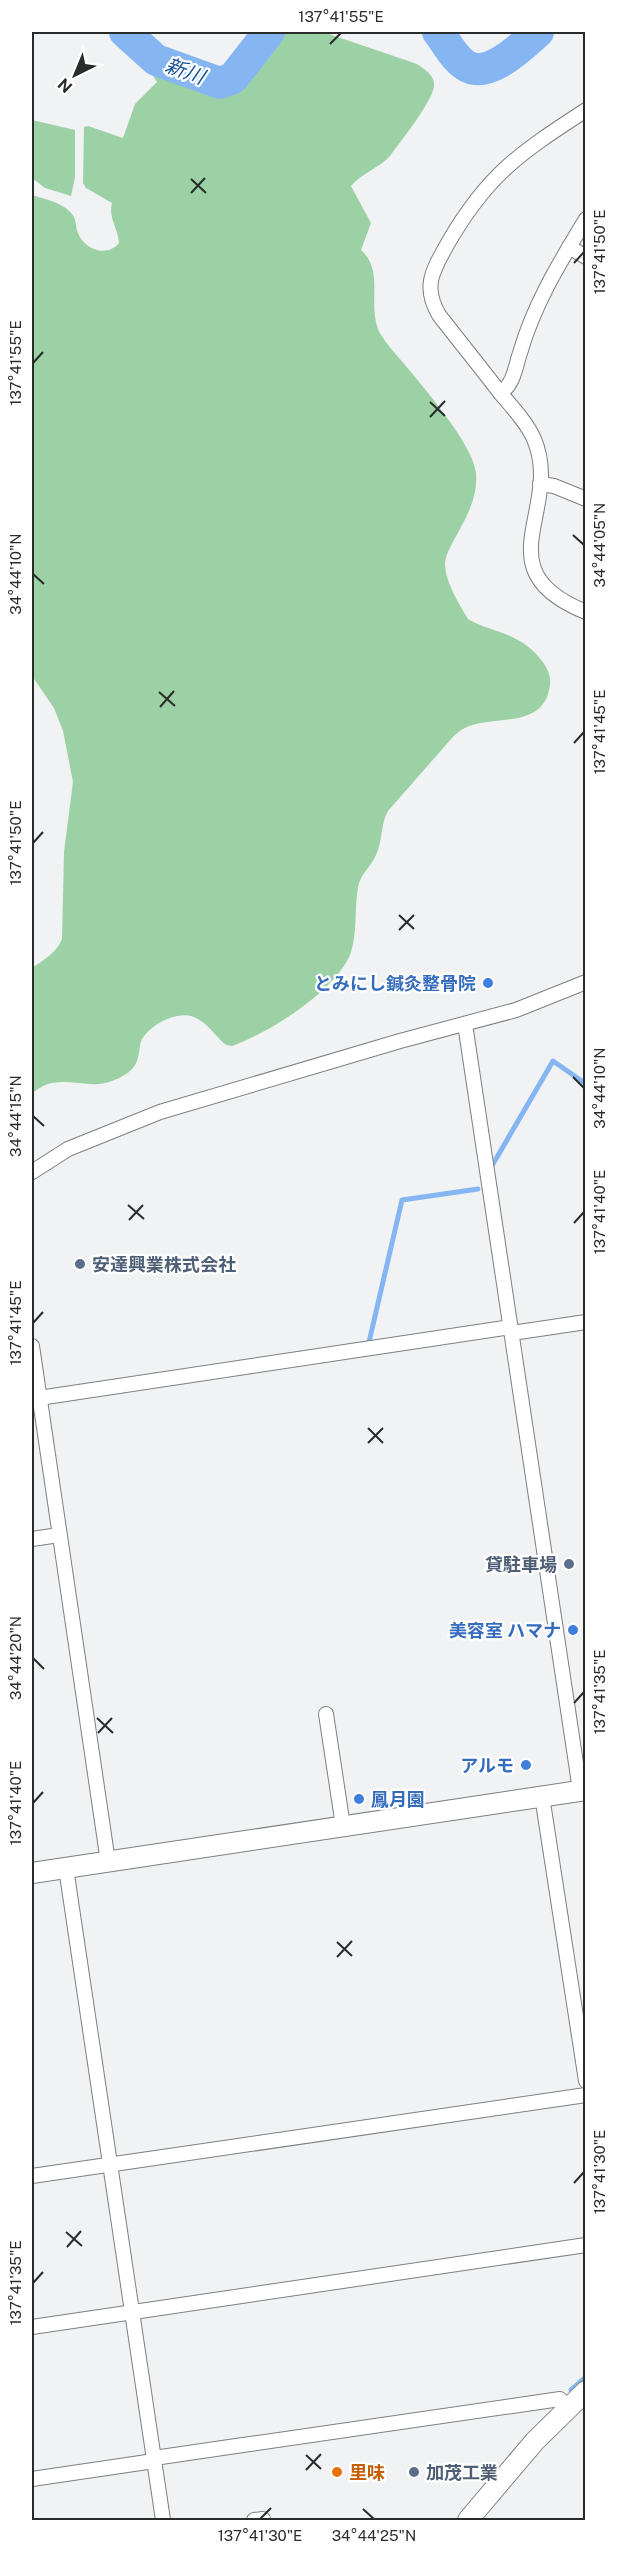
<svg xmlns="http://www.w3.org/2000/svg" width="617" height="2552" viewBox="0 0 617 2552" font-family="'Public Sans','Noto Sans JP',sans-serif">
<rect width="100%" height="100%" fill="#f0f2f4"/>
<!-- green -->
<g fill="#9cd1a6">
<path d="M278,32H323L417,64C425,70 435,75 434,86C433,101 400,142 390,156C379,168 362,173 351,186L371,223L361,250C384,270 368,302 378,329C379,333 383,337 385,341C408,370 473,440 476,473C478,498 466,518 455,538C451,546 445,555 445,564C445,581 459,604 468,619C486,630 510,632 527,646C538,654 552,670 550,684C545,732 491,713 463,729C459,731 455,735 452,738L388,811C380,825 383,841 376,855C371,867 361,873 358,887C354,909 358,933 350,955C334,992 269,1033 232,1046L226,1045C215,1036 207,1022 194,1017C178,1010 151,1024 142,1039C139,1045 140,1051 138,1057C136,1070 123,1077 112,1081C92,1089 73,1079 52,1083C45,1084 38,1089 32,1093V968C45,959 56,953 62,939L64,852L73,782L63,731L54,708L32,676V195C44,199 61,202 70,212C77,218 75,226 78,233C85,251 108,257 119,243C118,228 108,218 112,203L86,188L83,183L84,127L88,126L123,138L135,104L157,82L152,74L159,69L219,89H226L237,83Z"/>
<polygon points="32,120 75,130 75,177 71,196 45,188 32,178"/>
</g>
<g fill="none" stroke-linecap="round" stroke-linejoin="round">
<!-- stream -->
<g stroke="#85b6f2" stroke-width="5">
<polyline points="493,1164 553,1061 586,1084"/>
<polyline points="369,1342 402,1200 478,1189"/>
<polyline points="571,2390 586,2377"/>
</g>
<!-- river -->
<g stroke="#85b6f2" stroke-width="32">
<polyline points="125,32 156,60 220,83 233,78 269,32"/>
<path d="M438,32C446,42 454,58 465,65C488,81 523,45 538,32"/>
</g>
<!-- street casing -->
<g stroke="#7d7f80" stroke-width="16">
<g id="street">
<path d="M586,110C520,153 488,174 448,243C433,270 422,286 439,315C460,342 481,368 501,394C513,408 527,423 534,439C564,509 481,570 586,612"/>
<polyline points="569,247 586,257"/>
<path d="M501,393C514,383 515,368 520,353C534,304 560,262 586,219"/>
<polyline points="540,484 554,486 586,499"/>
<polyline points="465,1024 580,1790"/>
<polyline points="32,1172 68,1149 160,1112 400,1041 516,1010 586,982"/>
<polyline points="512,1333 586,1322"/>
<polyline points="32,1346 108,1862"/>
<polyline points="39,1398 511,1327"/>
<polyline points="32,1539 59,1535"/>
<polyline points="326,1714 343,1826"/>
<polyline points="542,1796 586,2081"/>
<polyline points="66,1868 163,2520"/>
<polyline points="32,2176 586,2095"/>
<polyline points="32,2327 586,2245"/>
<polyline points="154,2458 560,2399 568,2408"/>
<polyline points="32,2479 154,2461"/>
<polyline points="254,2520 263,2519"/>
</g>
</g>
<!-- secondary casing -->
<g stroke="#7d7f80" stroke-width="22">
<g id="secondary">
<polyline points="32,1873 586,1790"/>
<polyline points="468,2520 535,2441 586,2391"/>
</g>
</g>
<!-- street -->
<use href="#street" stroke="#fff" stroke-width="14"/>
<!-- secondary -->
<use href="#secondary" stroke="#fff" stroke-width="20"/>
</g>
<!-- ticks -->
<path fill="none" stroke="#2a2b2b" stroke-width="2" d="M330,44L341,33M191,179L206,193M191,193L205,178M574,263L584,252M33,363L43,352M430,402L445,416M430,417L445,401M573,535L584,545M33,574L44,584M159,692L175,706M160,707L174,691M574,743L584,732M33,843L43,832M399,915L414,929M399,930L414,915M573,1077L584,1088M33,1116L44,1126M128,1205L144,1219M129,1220L143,1205M574,1223L584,1212M33,1323L43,1312M368,1428L383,1443M368,1443L383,1428M33,1658L44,1669M574,1703L584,1692M97,1718L113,1733M98,1733L112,1718M33,1803L43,1792M337,1942L352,1956M337,1957L352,1941M574,2183L584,2172M66,2232L82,2246M67,2247L81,2231M33,2283L43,2272M306,2455L321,2469M306,2470L321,2454M363,2509L374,2519M260,2519L271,2508"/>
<!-- markers -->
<g fill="#3f7fe0" stroke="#fff" stroke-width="2">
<circle cx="488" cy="983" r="6"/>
<circle cx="573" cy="1630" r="6"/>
<circle cx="526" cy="1765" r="6"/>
<circle cx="359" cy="1799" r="6"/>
</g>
<g fill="#5c6f8a" stroke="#fff" stroke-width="2">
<circle cx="80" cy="1264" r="6"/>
<circle cx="569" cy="1564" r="6"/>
<circle cx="414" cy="2472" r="6"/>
</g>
<circle fill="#e8710a" stroke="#fff" stroke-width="2" cx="337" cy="2472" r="6"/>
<g text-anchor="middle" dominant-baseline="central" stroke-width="4.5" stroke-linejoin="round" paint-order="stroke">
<!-- shop labels -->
<g font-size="18" font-weight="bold" fill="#366cbe" stroke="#fff" text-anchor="end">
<text x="476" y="983">とみにし鍼灸整骨院</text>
<text x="561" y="1630">美容室 ハマナ</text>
<text x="514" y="1765">アルモ</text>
<text x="371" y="1799" text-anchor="start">鳳月園</text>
</g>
<!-- service labels -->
<g font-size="18" font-weight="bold" fill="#4e5e75" stroke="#fff" text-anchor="start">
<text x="92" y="1264">安達興業株式会社</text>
<text x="557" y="1564" text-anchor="end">貸駐車場</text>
<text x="426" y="2472">加茂工業</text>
</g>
<!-- food labels -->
<g font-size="18" font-weight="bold" fill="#c56008" stroke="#fff" text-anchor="start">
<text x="349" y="2472">里味</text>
</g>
<!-- water labels -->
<g font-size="20" font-style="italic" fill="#185599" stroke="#fff">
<text transform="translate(185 71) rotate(20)">新川</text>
</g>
</g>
<!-- border -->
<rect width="617" height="2552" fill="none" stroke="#ffffff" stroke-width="66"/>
<!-- north arrow -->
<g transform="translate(75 75) rotate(223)" stroke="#ffffff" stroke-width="4.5" paint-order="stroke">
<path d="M0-4.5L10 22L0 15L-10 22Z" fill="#2a2b2b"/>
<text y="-9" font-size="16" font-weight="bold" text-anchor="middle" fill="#2a2b2b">N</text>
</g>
<rect x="33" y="33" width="551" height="2486" fill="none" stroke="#2a2b2b" stroke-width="2"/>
<g font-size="15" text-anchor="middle" fill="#2a2b2b">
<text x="341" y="22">137°41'55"E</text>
<text transform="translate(600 252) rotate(-90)" y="5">137°41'50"E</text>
<text transform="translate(16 363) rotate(-90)" y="5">137°41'55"E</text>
<text transform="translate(600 545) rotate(-90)" y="5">34°44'05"N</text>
<text transform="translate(16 574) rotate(-90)" y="5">34°44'10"N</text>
<text transform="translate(600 732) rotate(-90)" y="5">137°41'45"E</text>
<text transform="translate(16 843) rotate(-90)" y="5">137°41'50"E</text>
<text transform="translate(600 1088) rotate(-90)" y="5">34°44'10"N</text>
<text transform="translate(16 1116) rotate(-90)" y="5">34°44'15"N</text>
<text transform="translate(600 1212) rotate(-90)" y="5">137°41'40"E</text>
<text transform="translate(16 1323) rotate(-90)" y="5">137°41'45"E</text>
<text transform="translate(16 1658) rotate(-90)" y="5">34°44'20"N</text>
<text transform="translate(600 1692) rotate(-90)" y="5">137°41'35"E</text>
<text transform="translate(16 1803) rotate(-90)" y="5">137°41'40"E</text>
<text transform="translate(600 2172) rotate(-90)" y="5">137°41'30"E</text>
<text transform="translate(16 2283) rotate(-90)" y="5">137°41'35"E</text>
<text x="260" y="2541">137°41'30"E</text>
<text x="374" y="2541">34°44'25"N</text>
</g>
</svg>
